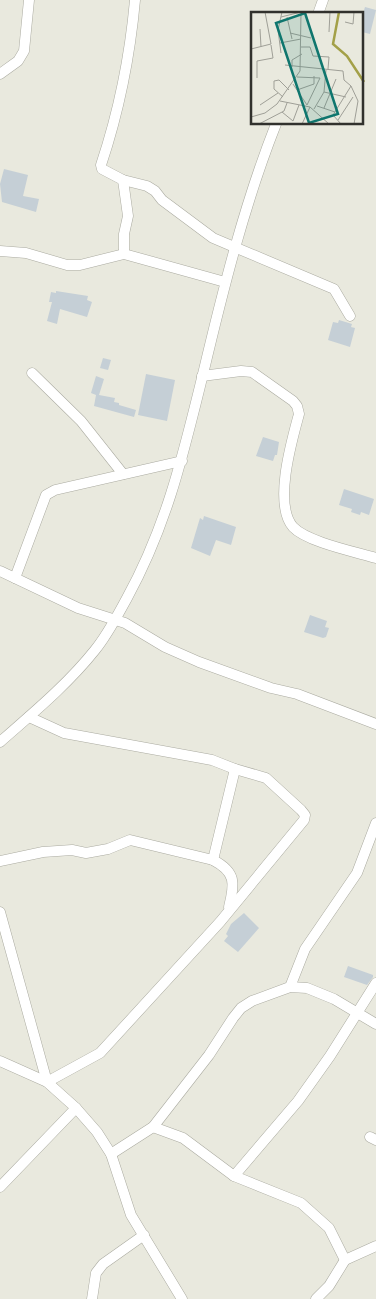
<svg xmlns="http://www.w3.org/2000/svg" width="376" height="1299" viewBox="0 0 376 1299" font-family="'Archivo Narrow',sans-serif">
<rect width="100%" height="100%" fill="#e9e9de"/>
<!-- building -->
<g fill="#c5cfd6">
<polygon points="365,7 376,10 370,34 362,32 362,17"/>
<polygon points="4,169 28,175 23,196 39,199 36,212 2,202 0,184"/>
<polygon points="56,291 88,296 87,300 92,302 87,317 60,309 57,324 47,321 52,302 49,302 51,292 56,293"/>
<polygon points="339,320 352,324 351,327 355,328 350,347 328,340 333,322 338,323"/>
<polygon points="103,358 111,360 108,370 100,368"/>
<polygon points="146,374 175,380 167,421 138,415"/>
<polygon points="96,376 104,379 99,395 115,398 114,402 119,403 119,405 136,410 134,417 94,406 96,395 91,393"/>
<polygon points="263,437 279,442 277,455 275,455 273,461 256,456"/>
<polygon points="344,489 374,499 369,515 361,512 360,515 351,512 352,509 339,505"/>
<polygon points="204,516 236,527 231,545 216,540 210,556 191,548 200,518 203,520"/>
<polygon points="310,615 327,621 325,627 329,628 326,637 323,638 304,632"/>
<polygon points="244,913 259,928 238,952 224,941 228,936 226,934 231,924"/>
<polygon points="348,966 373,975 373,977 367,985 344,977"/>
</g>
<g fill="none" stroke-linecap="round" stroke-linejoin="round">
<!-- street casing -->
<g stroke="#ababa1" stroke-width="11">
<g id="street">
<path d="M135,0C130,56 119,111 101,165L102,169L123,180L147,186L155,191L162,200L213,238L334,289L350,316"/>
<polyline points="318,14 323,0"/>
<polyline points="0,74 18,61 24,51 29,0"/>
<polyline points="123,180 128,216 124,234 124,254"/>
<polyline points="0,251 26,253 67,265 80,265 124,254 225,282"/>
<polyline points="32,373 81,421 123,474"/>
<path d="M202,376L241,371L252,372L293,401L297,406L299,414C292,440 273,504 293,527C307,542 356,552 376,558"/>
<polyline points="0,571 78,608 125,623 165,647 199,662 271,688 297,694 376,724"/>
<polyline points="15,578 46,495 55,490 182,461"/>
<path d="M0,742C33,713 68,684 95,650C108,634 117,616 127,598C167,525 183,455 203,374C223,290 244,205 276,124"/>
<path d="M213,860C236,872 235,883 229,907"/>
<polyline points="0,861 43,852 72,850 86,853 108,849 130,840 213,860 235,769"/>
<polyline points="0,912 47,1082 100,1053 220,922 304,820 305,815 301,810 266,778 235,769 212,760 64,733 29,717"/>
<polyline points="290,987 305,949 357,873 376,823"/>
<polyline points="0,1061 47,1082 76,1108 97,1132 111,1154 131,1215 182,1299"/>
<polyline points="153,1127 183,1138 234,1176 301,1203 329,1228 345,1260"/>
<polyline points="370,1137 376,1140"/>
<polyline points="111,1154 153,1127 209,1055 233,1018 241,1008 252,1001 290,987 307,988 334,999 376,1024"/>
<polyline points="234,1176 298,1101 330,1056 376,983"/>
<polyline points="0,1187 76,1108"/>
<polyline points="92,1299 96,1273 103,1264 144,1235"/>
<polyline points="316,1299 329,1286 345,1260 376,1246"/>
</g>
</g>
<!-- street -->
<use href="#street" stroke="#fff" stroke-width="10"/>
</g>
<!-- overview -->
<g transform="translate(251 12)">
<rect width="112" height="112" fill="#e9e9de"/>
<path fill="none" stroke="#a3a048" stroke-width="2.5" d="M88,0L82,32L96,44L113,70"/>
<path fill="none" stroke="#9f9f97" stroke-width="1" d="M36,5L41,27M94,10L102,12L103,0M9,17L10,35M78,20L79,0M39,21L60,26M29,31L50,27M50,35H59L62,44L78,45L77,57M0,37L20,32L14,0M30,41L27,18L31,0M34,53L92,59L93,68L100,74M41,55V48L51,42M6,66V49L22,46L20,33M42,72L56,93L69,66L46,65M46,78L63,72V64M73,80L75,58M32,85L23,77V69L28,68L38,78M29,89L59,95L78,112M9,93L27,81M66,94L84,100M73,96L85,67M63,97L73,80L95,85M31,100L42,109L48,93M0,105L14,101L26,92L49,59L50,0L30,5M87,108L102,85M8,112L33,99L36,91M51,112L59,95M90,112L82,103L100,74L107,89L103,112"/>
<path fill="#0f766e" fill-opacity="0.15" stroke="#0f766e" stroke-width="2.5" d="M54,1L87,102L58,111L25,11Z"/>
<rect width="112" height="112" fill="none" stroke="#31312d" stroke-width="2.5"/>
</g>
</svg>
